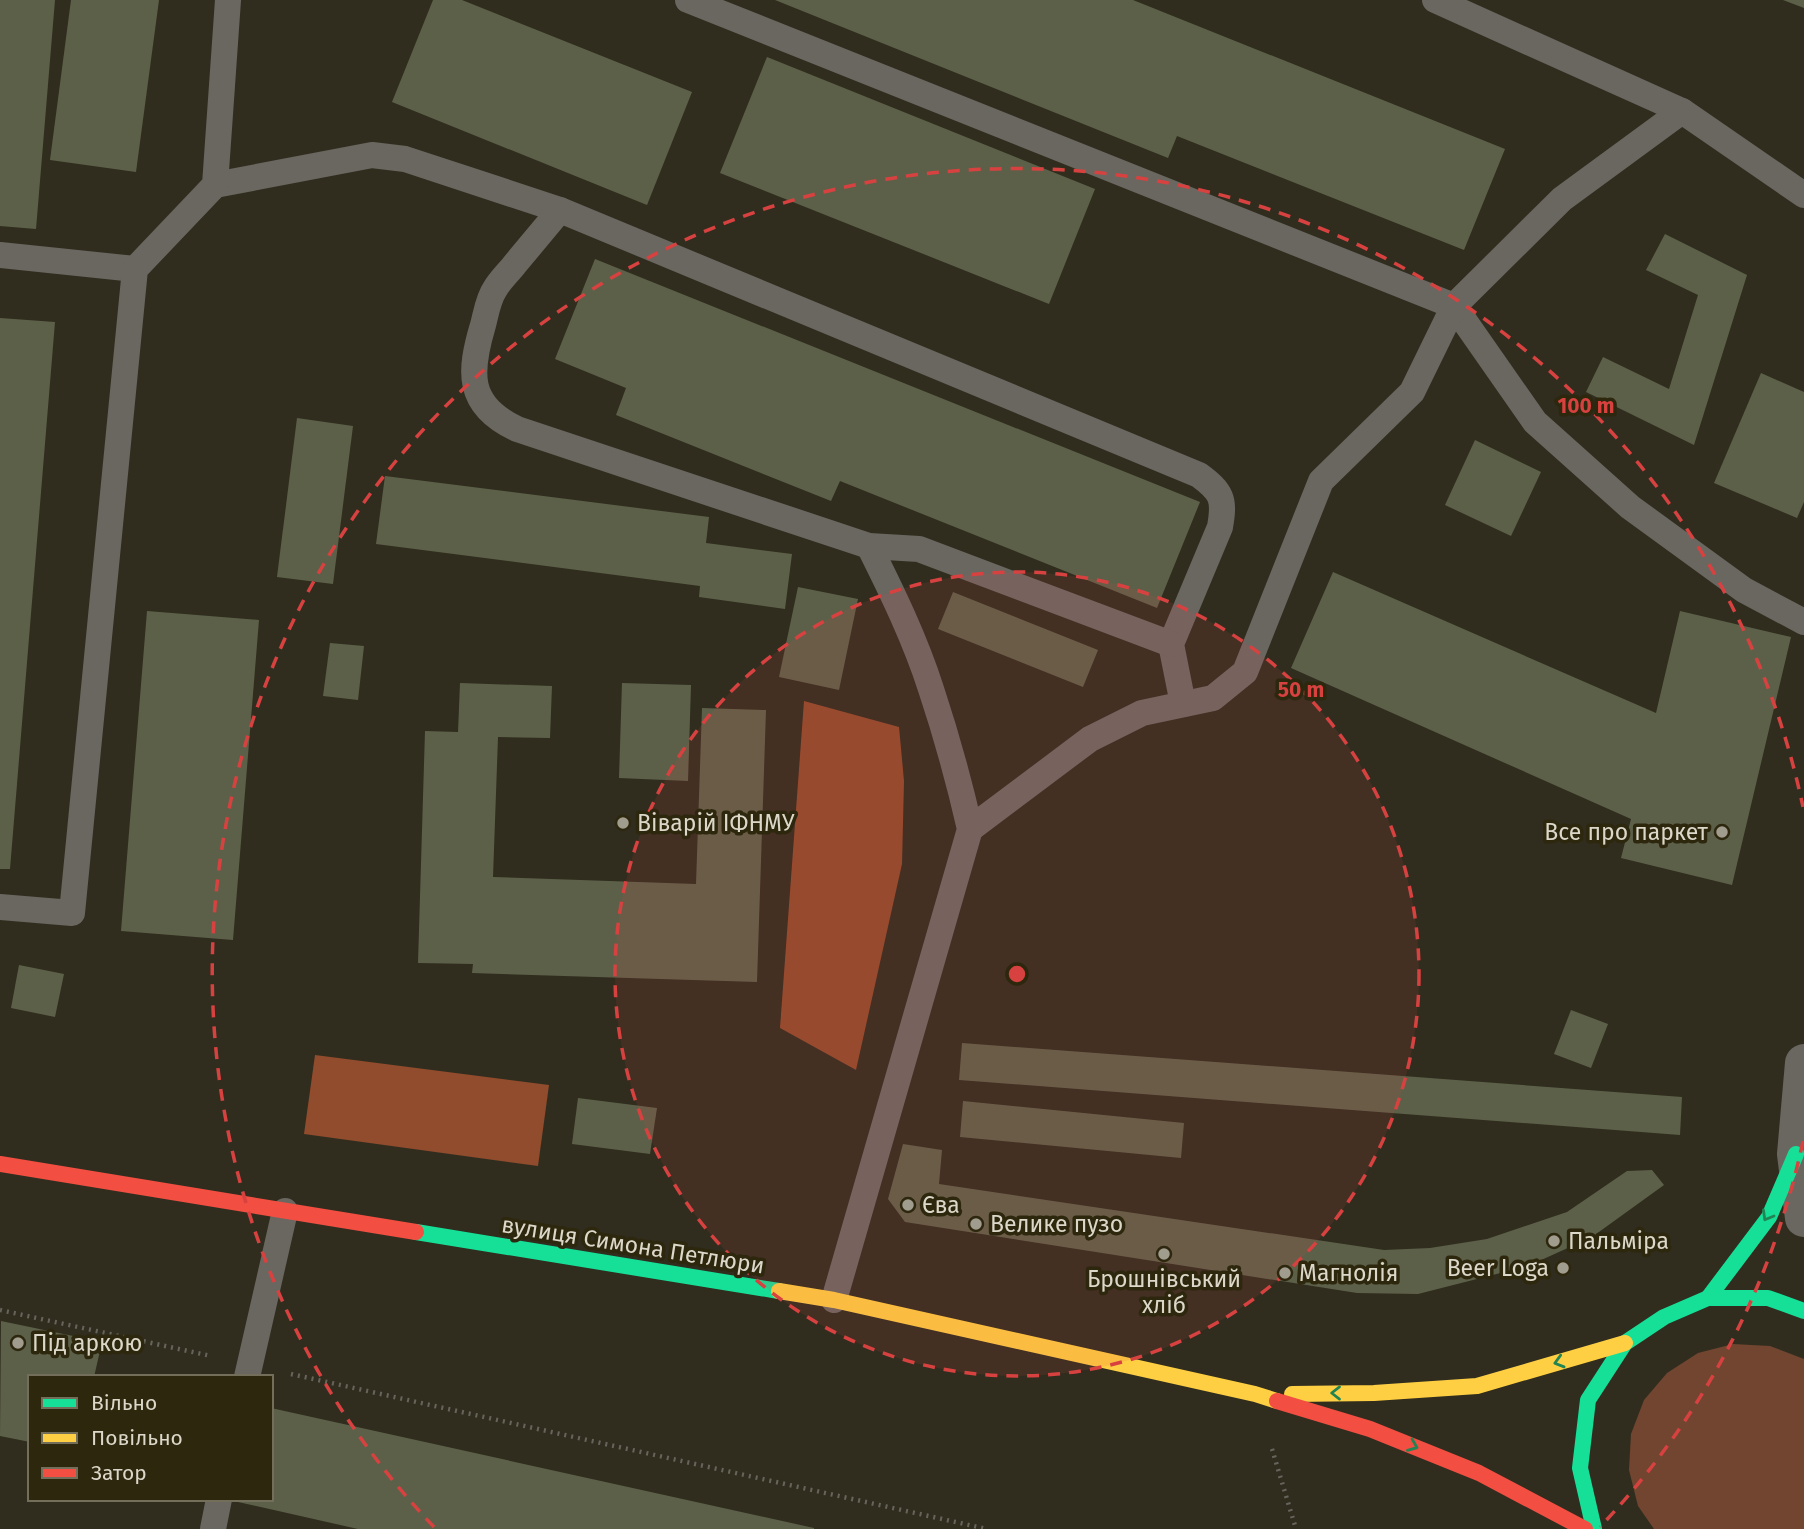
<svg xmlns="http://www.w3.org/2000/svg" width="1804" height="1529" viewBox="0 0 1804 1529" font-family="'Fira Sans',sans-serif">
<rect width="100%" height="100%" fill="#302d1f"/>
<!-- green -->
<polygon fill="#714530" points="1733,1344 1770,1346 1804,1359 1804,1529 1654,1529 1638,1506 1629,1470 1631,1434 1644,1400 1667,1373 1698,1353"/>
<!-- forest -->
<g fill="#904c2c">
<polygon points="804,701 899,727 904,781 902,864 856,1070 780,1028"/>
<polygon points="315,1055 549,1085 538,1166 304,1134"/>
</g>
<!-- building -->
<g fill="#5d6049">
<polygon points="0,0 55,0 36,229 0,226"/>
<polygon points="71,0 159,0 136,172 50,160"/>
<polygon points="433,0 462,0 692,92 647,205 392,102"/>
<polygon points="775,0 1133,0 1505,149 1464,250 1177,136 1168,158"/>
<polygon points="1783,0 1804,0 1804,8"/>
<polygon points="767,57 1095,189 1049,304 720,173"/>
<polygon points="1665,234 1747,275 1694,445 1586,392 1603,357 1669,389 1698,295 1646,270"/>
<polygon points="595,259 1200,502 1157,608 840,481 831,501 616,415 626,388 555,359"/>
<polygon points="0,318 55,322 10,869 0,869"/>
<polygon points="1761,373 1804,392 1804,502 1797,518 1714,483"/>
<polygon points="297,418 353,426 333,584 277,577"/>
<polygon points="1475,440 1541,472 1511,536 1445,505"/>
<polygon points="385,476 709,517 706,543 792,554 785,609 699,597 700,586 376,544"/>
<polygon points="1333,572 1656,713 1680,611 1791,637 1732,885 1621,858 1631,819 1291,668"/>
<polygon points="798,587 858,599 839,690 779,677"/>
<polygon points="953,592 1098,650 1083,687 938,629"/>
<polygon points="147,611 259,620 233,940 121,931"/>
<polygon points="330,643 364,646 358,700 323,696"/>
<polygon points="460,683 552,686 550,738 498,737 493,877 696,884 702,708 766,710 757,982 472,973 473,964 418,963 425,731 458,732"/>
<polygon points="622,683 691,685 688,781 619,778"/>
<polygon points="19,965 64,974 55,1017 11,1008"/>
<polygon points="1571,1010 1608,1024 1591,1068 1554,1054"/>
<polygon points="962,1043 1682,1097 1680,1135 959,1080"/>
<polygon points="578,1098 657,1108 650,1154 572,1144"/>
<polygon points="963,1101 1184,1123 1181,1158 960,1137"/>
<polygon points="903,1144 942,1150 939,1184 1384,1250 1430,1248 1487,1239 1567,1212 1627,1171 1652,1170 1664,1185 1592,1237 1528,1266 1418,1294 1357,1293 905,1222 888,1199"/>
<polygon points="1,1321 102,1342 94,1377 30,1377 30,1442 0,1436"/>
<polygon points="271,1408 814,1528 814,1529 358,1529 238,1502 239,1499 271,1499"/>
</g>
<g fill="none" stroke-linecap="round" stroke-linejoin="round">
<!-- path -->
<g stroke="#67645c" stroke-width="4.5" stroke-dasharray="2 5" stroke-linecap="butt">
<polyline points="0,1310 211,1356"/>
<polyline points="291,1374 987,1529"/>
<polyline points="1272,1449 1296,1529"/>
</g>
<!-- lane -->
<g stroke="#6a6761" stroke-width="26">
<polyline points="688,0 1454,306 1535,422 1630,507 1744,590 1804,622"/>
<polyline points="1435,0 1682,111"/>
<path d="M215,185L372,155L405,159L560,210L1199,475C1222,492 1225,499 1220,527L1171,644L1183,704"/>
<path d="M560,210C545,228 530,246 515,264C509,272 500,280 495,289C488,299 486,314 483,325C469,372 466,405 517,429L869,546L919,549L1171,644"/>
<polyline points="0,255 135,269"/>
<polyline points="970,829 1090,739 1142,713 1213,698 1245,672 1321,481 1412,392 1454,306 1562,199 1682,111 1804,195"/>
<polyline points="0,907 72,913 135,269 215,185 228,0"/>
<path d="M834,1300L970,829C959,781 946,734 931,689C915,639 892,592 869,546"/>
<polyline points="247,1377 285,1211"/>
<polyline points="213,1529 219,1499"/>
</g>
<!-- street -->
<polyline stroke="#6a6761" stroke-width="38" points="1804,1063 1796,1154 1804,1218"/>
<!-- fast -->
<g stroke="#16e098" stroke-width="16">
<polyline points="416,1232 779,1291"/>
<polyline points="1708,1298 1769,1217 1796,1154"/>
<polyline points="1594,1529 1580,1468 1588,1400 1625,1343 1664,1317 1708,1298 1768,1298 1804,1311"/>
</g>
<!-- slow -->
<g stroke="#ffcf43" stroke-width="16">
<polyline points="779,1291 834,1300 1255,1394 1277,1401"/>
<polyline points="1292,1394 1374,1393 1477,1386 1625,1343"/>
</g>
<!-- jam -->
<g stroke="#f24e42" stroke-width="16">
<polyline points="0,1164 416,1232"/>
<polyline points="1277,1401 1370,1429 1479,1473 1585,1529"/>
</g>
</g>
<!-- one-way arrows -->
<defs><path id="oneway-chevron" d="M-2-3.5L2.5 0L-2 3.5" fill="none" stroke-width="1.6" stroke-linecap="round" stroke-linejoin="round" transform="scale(1.75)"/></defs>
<g stroke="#228453">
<use href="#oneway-chevron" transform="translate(1767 1216) rotate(120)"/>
<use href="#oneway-chevron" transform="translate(1559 1362) rotate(164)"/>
<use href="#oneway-chevron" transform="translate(1336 1393) rotate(180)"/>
<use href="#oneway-chevron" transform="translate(1413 1446) rotate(22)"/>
</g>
<!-- distance rings -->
<circle cx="1017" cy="974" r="402" fill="#d74240" fill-opacity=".12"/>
<g fill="none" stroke="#d74240" stroke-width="3.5" stroke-dasharray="12 9">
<circle cx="1017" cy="974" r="402"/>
<path d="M1803 1141A804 804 0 0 1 1600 1527M434 1527A804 804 0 1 1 1803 807"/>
</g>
<!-- markers -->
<g fill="#a09c8e" stroke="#2d270e" stroke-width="2.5">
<circle cx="623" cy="823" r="7"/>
<circle cx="1722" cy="832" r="7"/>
<circle cx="908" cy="1205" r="7"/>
<circle cx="976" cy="1224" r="7"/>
<circle cx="1554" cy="1241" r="7"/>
<circle cx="1164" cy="1254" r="7"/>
<circle cx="1563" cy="1268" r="7"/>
<circle cx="1285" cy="1273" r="7"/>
<circle cx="18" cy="1343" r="7"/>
</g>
<g text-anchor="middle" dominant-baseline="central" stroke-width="7" stroke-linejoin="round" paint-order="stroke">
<!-- poi labels -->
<g font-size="23" fill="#dcd8c9" stroke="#2d270e" text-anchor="start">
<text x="637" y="823">Віварій ІФНМУ</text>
<text x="1708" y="832" text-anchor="end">Все про паркет</text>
<text x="922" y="1205">Єва</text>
<text x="990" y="1224">Велике пузо</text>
<text x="1568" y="1241">Пальміра</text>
<text x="1549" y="1268" text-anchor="end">Beer Loga</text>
<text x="1299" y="1273">Магнолія</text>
<text x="1164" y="1279" text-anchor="middle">Брошнівський<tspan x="1164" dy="26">хліб</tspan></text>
<text x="32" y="1343">Під аркою</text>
</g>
<!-- street labels -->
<g font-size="23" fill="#dcd8c9" stroke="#2d270e">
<text transform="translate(633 1245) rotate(9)">вулиця Симона Петлюри</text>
</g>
</g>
<circle cx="1017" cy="974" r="10" fill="#d74240" stroke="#2d270e" stroke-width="3.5"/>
<g font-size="21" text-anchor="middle" font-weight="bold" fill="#d74240" stroke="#2d270e" stroke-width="7" stroke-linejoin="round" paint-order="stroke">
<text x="1586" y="413">100 m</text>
<text x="1301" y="697">50 m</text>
</g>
<!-- legend -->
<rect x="28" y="1375" width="245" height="126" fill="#2d270e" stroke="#736e59" stroke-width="2"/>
<rect x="42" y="1398" width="35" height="10" fill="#16e098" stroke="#736e59" stroke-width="2"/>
<text x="91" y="1410" font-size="21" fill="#dcd8c9">Вільно</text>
<rect x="42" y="1433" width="35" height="10" fill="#ffcf43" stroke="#736e59" stroke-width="2"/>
<text x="91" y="1445" font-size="21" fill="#dcd8c9">Повільно</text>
<rect x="42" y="1468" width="35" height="10" fill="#f24e42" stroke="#736e59" stroke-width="2"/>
<text x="91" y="1480" font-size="21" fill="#dcd8c9">Затор</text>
</svg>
